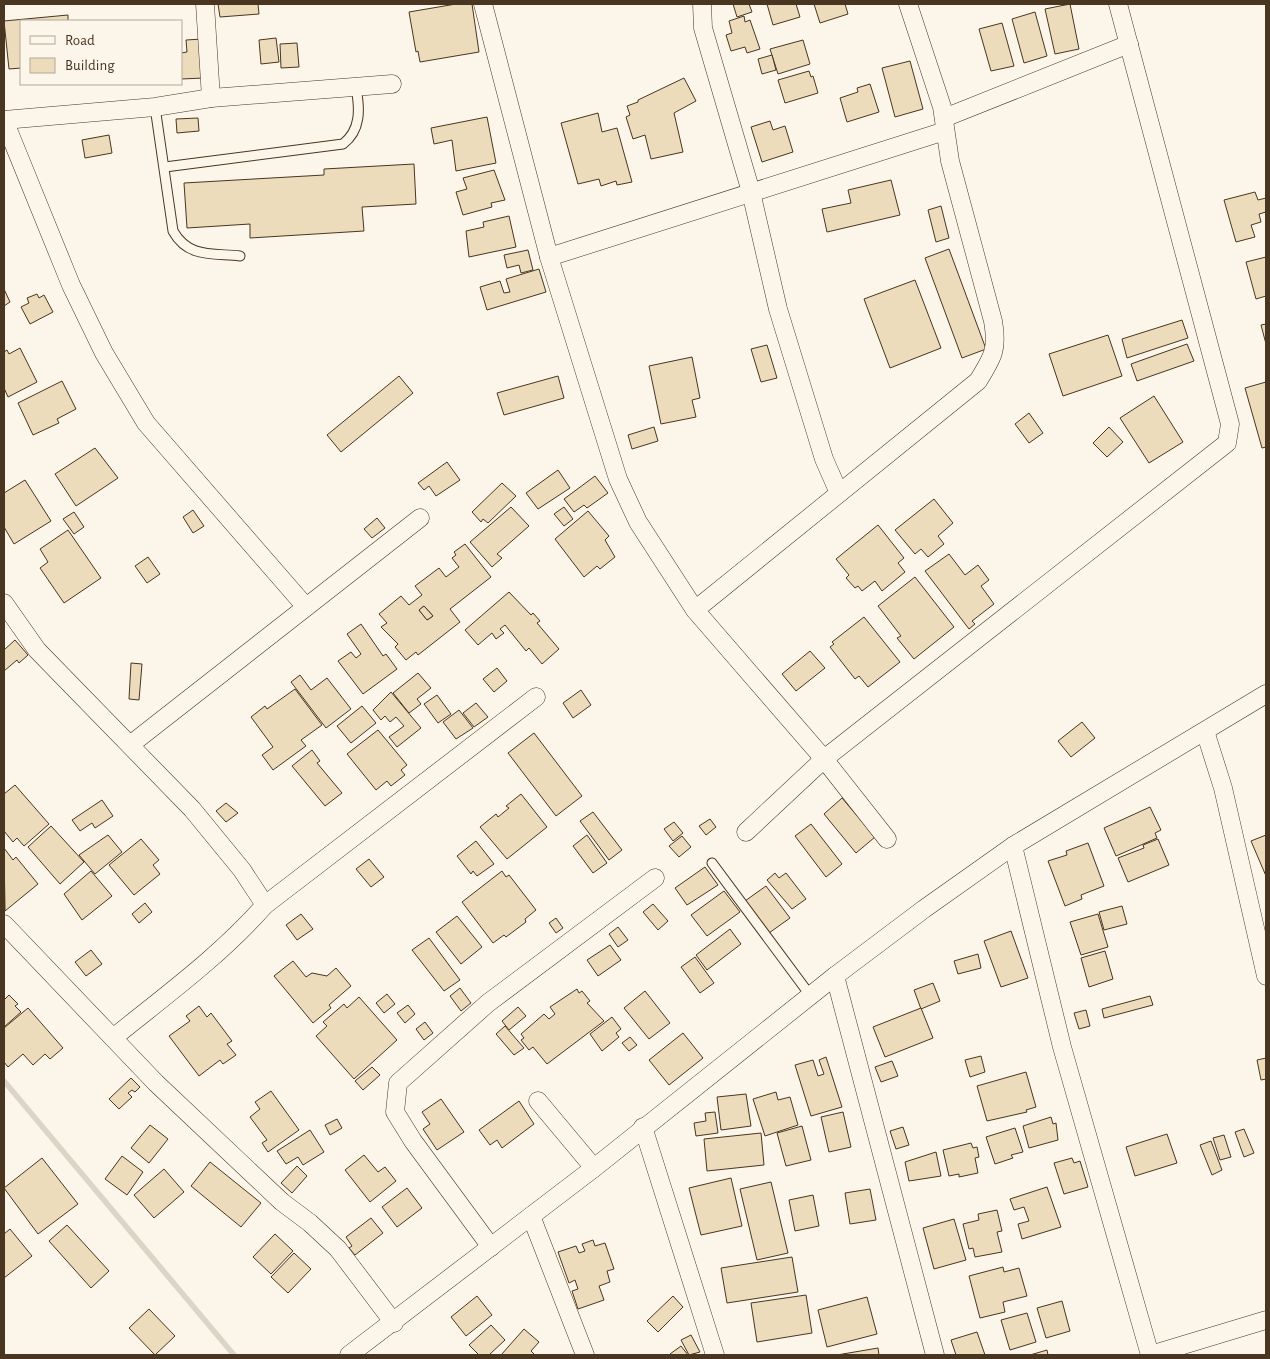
<svg xmlns="http://www.w3.org/2000/svg" width="1270" height="1359" viewBox="0 0 1270 1359" font-family="'Alegreya Sans',sans-serif">
<rect width="100%" height="100%" fill="#fbf6e9"/>
<g fill="none" stroke-linecap="round" stroke-linejoin="round">
<!-- stream -->
<polyline stroke="#dcd4c6" stroke-width="5.5" points="4,1081 234,1355"/>
</g>
<!-- building -->
<g fill="#ecdcbc" stroke="#4a3520" fill-rule="evenodd">
<polygon points="218,4 258,4 259,14 220,17"/>
<polygon points="456,4 472,4 479,52 420,62 418,51 416,52 409,12"/>
<polygon points="733,4 749,4 752,12 737,17"/>
<polygon points="767,4 796,4 800,17 773,25"/>
<polygon points="814,4 845,4 848,14 820,23"/>
<polygon points="1070,4 1079,49 1055,54 1045,9"/>
<polygon points="1035,12 1047,56 1024,63 1012,19"/>
<polygon points="68,15 68,21 21,21 21,68 9,69 4,21"/>
<polygon points="744,16 745,22 750,20 760,49 747,53 745,47 731,51 726,35 732,33 729,21"/>
<polygon points="1002,23 1014,66 991,71 979,29"/>
<polygon points="276,38 279,62 261,64 259,40"/>
<polygon points="202,39 204,78 181,79 181,53 187,52 186,40"/>
<polygon points="803,40 810,64 778,74 770,49"/>
<polygon points="297,43 299,67 281,68 280,44"/>
<polygon points="772,55 776,70 762,74 758,59"/>
<polygon points="910,61 923,109 895,117 882,68"/>
<polygon points="809,71 811,77 813,76 818,93 785,103 778,80"/>
<polygon points="684,78 696,101 674,113 683,152 651,159 645,135 633,139 626,117 630,115 627,106 638,102 638,100"/>
<polygon points="870,84 879,112 847,122 840,98 858,92 857,88"/>
<polygon points="598,113 602,132 617,128 632,182 617,185 616,181 601,186 599,179 578,184 561,123"/>
<polygon points="487,117 496,163 456,171 452,140 434,144 431,128"/>
<polygon points="198,118 199,131 177,133 176,119"/>
<polygon points="770,121 773,130 785,126 793,152 762,162 751,127"/>
<polygon points="109,135 112,153 85,158 82,140"/>
<polygon points="414,164 416,204 362,207 364,231 250,238 250,224 187,228 184,183 324,175 324,169"/>
<polygon points="494,170 505,200 491,203 492,207 463,215 456,192 467,189 463,178"/>
<polygon points="891,180 900,215 827,232 822,209 851,203 848,190"/>
<polygon points="1255,192 1258,200 1266,198 1266,212 1259,214 1261,222 1251,225 1255,237 1236,242 1224,200"/>
<polygon points="941,206 949,238 936,242 928,210"/>
<polygon points="509,216 516,247 469,257 466,231 484,227 483,222"/>
<polygon points="949,249 986,349 962,358 925,258"/>
<polygon points="528,250 533,270 521,273 519,265 507,268 504,255"/>
<polygon points="1266,257 1266,296 1256,299 1246,262"/>
<polygon points="539,269 546,292 487,310 480,287 500,281 504,293 510,292 506,279"/>
<polygon points="915,280 941,348 890,368 864,299"/>
<polygon points="4,289 10,302 4,306"/>
<polygon points="37,294 39,298 44,295 53,312 30,324 21,307 29,303 27,298"/>
<polygon points="1182,320 1188,338 1127,358 1122,339"/>
<polygon points="1266,324 1266,344 1261,325"/>
<polygon points="1108,335 1122,376 1063,396 1049,354"/>
<polygon points="1187,344 1194,361 1137,381 1131,364"/>
<polygon points="767,345 777,378 761,382 751,349"/>
<polygon points="20,348 37,382 8,397 4,388 4,352 7,350 9,354"/>
<polygon points="692,357 700,398 692,400 696,417 661,424 649,366"/>
<polygon points="399,376 413,393 341,452 327,435"/>
<polygon points="558,376 564,398 504,415 497,393"/>
<polygon points="62,381 76,409 57,419 59,423 33,435 18,403"/>
<polygon points="1266,382 1266,447 1262,448 1245,388"/>
<polygon points="1154,396 1183,442 1149,463 1120,418"/>
<polygon points="1029,413 1043,433 1029,443 1015,424"/>
<polygon points="654,427 658,441 632,449 628,435"/>
<polygon points="1109,427 1123,442 1107,457 1093,443"/>
<polygon points="95,448 118,478 76,506 55,474"/>
<polygon points="447,462 460,480 436,496 429,486 424,490 418,483"/>
<polygon points="558,470 570,488 538,509 526,493"/>
<polygon points="595,476 608,493 587,508 584,505 574,512 564,499"/>
<polygon points="25,480 51,521 14,544 4,527 4,493"/>
<polygon points="502,483 516,496 488,523 483,519 481,522 472,512"/>
<polygon points="934,499 953,523 938,536 944,544 928,557 921,549 915,554 895,530"/>
<polygon points="511,507 529,526 497,554 502,558 492,567 470,542"/>
<polygon points="564,507 573,519 564,526 554,514"/>
<polygon points="193,510 204,526 193,533 183,517"/>
<polygon points="588,511 609,536 605,540 615,557 600,569 597,566 584,577 555,539"/>
<polygon points="74,512 84,527 74,534 63,519"/>
<polygon points="377,518 385,528 372,538 364,529"/>
<polygon points="878,525 904,558 898,563 905,572 882,591 875,581 862,591 858,586 855,588 846,578 849,575 836,559"/>
<polygon points="68,530 101,578 64,603 40,568 48,562 40,549"/>
<path d="M465,544L491,577L450,609L460,622L418,655L416,652L406,660L395,647L398,644L381,627L387,623L379,614L401,596L409,605L422,595L415,586L439,568L446,577L459,567L452,558L456,555L454,552ZM424,606L433,616L427,620L419,610Z"/>
<polygon points="949,554 965,575 978,565 989,580 981,586 994,604 972,621 975,624 969,629 925,571"/>
<polygon points="148,557 160,574 147,583 135,566"/>
<polygon points="915,577 954,627 914,659 897,638 901,636 878,606"/>
<polygon points="509,592 531,615 533,613 540,621 537,623 559,649 542,664 529,648 526,651 505,625 500,629 504,633 496,639 492,633 478,645 465,630"/>
<polygon points="424,606 433,616 427,620 419,610"/>
<polygon points="864,617 900,662 868,687 859,676 855,679 830,647 834,644 832,642"/>
<polygon points="361,624 383,656 386,654 397,669 363,694 338,661 351,652 356,658 361,654 347,634"/>
<polygon points="15,640 28,655 19,663 17,660 4,671 4,650"/>
<polygon points="810,651 825,668 796,691 782,674"/>
<polygon points="131,663 142,664 139,700 129,699"/>
<polygon points="497,668 507,681 494,692 483,679"/>
<polygon points="418,673 431,688 417,699 421,704 409,713 393,693"/>
<polygon points="300,675 311,690 327,678 351,709 326,728 291,682"/>
<polygon points="295,689 322,725 301,740 306,746 273,770 262,755 273,747 251,717 265,706 267,709"/>
<polygon points="581,690 591,705 573,718 563,703"/>
<polygon points="391,692 421,728 397,747 389,737 404,726 396,717 390,722 385,716 381,720 373,710"/>
<polygon points="437,695 451,714 438,723 424,704"/>
<polygon points="476,703 488,717 474,727 463,713"/>
<polygon points="362,706 376,723 351,743 337,726"/>
<polygon points="459,710 473,728 456,739 443,722"/>
<polygon points="1082,722 1095,738 1071,757 1058,741"/>
<polygon points="378,730 407,765 401,770 405,775 391,786 387,781 376,790 347,754"/>
<polygon points="534,733 582,796 556,816 508,753"/>
<polygon points="312,750 320,761 317,763 342,793 325,806 292,766"/>
<polygon points="15,785 49,824 24,846 17,838 13,842 4,831 4,794"/>
<polygon points="521,794 547,827 507,859 480,827 496,814 498,817 509,808 506,806"/>
<polygon points="842,798 875,837 856,853 824,814"/>
<polygon points="102,800 113,816 95,828 92,823 80,831 72,820"/>
<polygon points="226,803 238,813 226,822 216,811"/>
<polygon points="1150,807 1161,830 1155,833 1157,838 1116,856 1104,828"/>
<polygon points="593,812 622,850 609,860 580,821"/>
<polygon points="710,819 716,827 706,835 699,826"/>
<polygon points="674,822 683,833 673,841 664,829"/>
<polygon points="811,824 842,864 826,877 795,836"/>
<polygon points="51,826 84,862 60,884 28,847"/>
<polygon points="108,835 122,852 95,874 79,855"/>
<polygon points="587,835 607,863 593,873 573,846"/>
<polygon points="1266,835 1266,876 1251,841"/>
<polygon points="682,836 691,847 679,857 669,846"/>
<polygon points="141,839 159,860 153,865 160,874 134,895 109,865"/>
<polygon points="1158,839 1169,865 1128,882 1118,858 1144,848 1143,845"/>
<polygon points="476,841 494,864 477,876 473,871 471,874 457,856"/>
<polygon points="1088,843 1104,886 1081,895 1082,899 1065,906 1048,861 1067,855 1066,851"/>
<polygon points="4,848 13,860 16,857 38,884 5,911"/>
<polygon points="369,859 384,877 371,887 356,869"/>
<polygon points="705,867 718,885 687,905 675,888"/>
<polygon points="91,871 112,896 82,920 64,894"/>
<polygon points="502,871 506,877 509,875 536,910 525,919 526,922 506,937 504,935 493,943 462,902"/>
<polygon points="775,873 779,878 786,873 806,899 792,909 767,880"/>
<polygon points="766,886 790,918 769,933 745,901"/>
<polygon points="724,891 740,912 707,936 691,915"/>
<polygon points="145,903 152,912 139,923 132,914"/>
<polygon points="653,904 668,921 658,930 643,912"/>
<polygon points="1122,906 1127,924 1104,930 1099,912"/>
<polygon points="301,914 313,929 297,940 286,925"/>
<polygon points="1098,914 1108,947 1081,955 1070,922"/>
<polygon points="457,916 482,947 461,964 436,932"/>
<polygon points="556,918 563,928 556,933 549,923"/>
<polygon points="618,927 628,940 618,947 609,934"/>
<polygon points="730,929 741,944 707,970 696,955"/>
<polygon points="1011,931 1028,978 1001,987 984,941"/>
<polygon points="429,938 460,980 444,991 412,950"/>
<polygon points="610,945 621,960 598,976 587,960"/>
<polygon points="91,950 102,964 86,976 75,962"/>
<polygon points="1105,951 1113,979 1089,987 1081,958"/>
<polygon points="978,954 981,968 958,974 954,961"/>
<polygon points="695,957 714,983 700,993 681,967"/>
<polygon points="293,961 306,977 312,973 327,976 336,968 351,986 329,1005 331,1008 313,1023 274,976"/>
<polygon points="933,983 940,1001 921,1009 914,990"/>
<polygon points="460,988 471,1003 461,1011 450,996"/>
<polygon points="577,989 579,993 582,991 590,1001 587,1003 604,1021 547,1064 533,1047 529,1050 521,1040 524,1038 521,1034 544,1014 549,1019 555,1014 550,1007"/>
<polygon points="645,991 670,1023 649,1039 624,1008"/>
<polygon points="387,994 395,1004 384,1013 376,1003"/>
<polygon points="9,995 18,1004 15,1006 21,1012 4,1027 4,1000"/>
<polygon points="1150,996 1153,1005 1104,1018 1102,1009"/>
<polygon points="359,997 397,1040 354,1079 316,1036 327,1026 323,1022 344,1004 347,1008"/>
<polygon points="408,1005 415,1014 405,1023 397,1013"/>
<polygon points="199,1006 207,1017 211,1013 232,1041 227,1044 236,1055 223,1064 220,1060 199,1076 169,1036 190,1021 186,1016"/>
<polygon points="518,1007 526,1016 509,1030 502,1021"/>
<polygon points="28,1008 63,1048 50,1059 45,1054 33,1065 23,1054 8,1067 4,1062 4,1028"/>
<polygon points="921,1008 933,1038 885,1057 873,1027"/>
<polygon points="1086,1010 1090,1026 1079,1029 1074,1013"/>
<polygon points="612,1017 621,1029 616,1033 619,1037 602,1051 590,1034"/>
<polygon points="425,1022 433,1033 424,1040 416,1029"/>
<polygon points="505,1026 524,1048 514,1055 496,1034"/>
<polygon points="683,1033 703,1058 669,1085 649,1060"/>
<polygon points="630,1037 637,1045 629,1051 622,1043"/>
<polygon points="981,1056 985,1072 970,1077 965,1060"/>
<polygon points="826,1057 842,1107 811,1116 795,1065 813,1060 818,1076 824,1074 819,1060"/>
<polygon points="1266,1058 1266,1079 1261,1080 1257,1060"/>
<polygon points="892,1061 898,1076 881,1082 875,1067"/>
<polygon points="372,1067 380,1075 363,1090 355,1081"/>
<polygon points="1026,1072 1036,1107 1026,1110 1027,1112 987,1121 977,1086"/>
<polygon points="131,1078 140,1087 135,1092 132,1090 128,1093 132,1097 119,1109 109,1099"/>
<polygon points="271,1091 299,1130 268,1152 262,1143 267,1140 250,1117 260,1109 255,1102"/>
<polygon points="776,1092 778,1100 790,1097 798,1125 765,1136 753,1099"/>
<polygon points="746,1094 751,1126 721,1130 717,1097"/>
<polygon points="441,1099 464,1132 437,1150 423,1129 430,1124 422,1112"/>
<polygon points="519,1101 534,1124 502,1148 497,1140 490,1145 479,1130"/>
<polygon points="715,1112 718,1133 696,1136 694,1123 706,1121 705,1113"/>
<polygon points="843,1112 851,1147 829,1152 821,1117"/>
<polygon points="1051,1117 1053,1124 1056,1123 1058,1140 1029,1148 1023,1126"/>
<polygon points="337,1119 342,1128 330,1135 325,1125"/>
<polygon points="150,1125 168,1139 149,1163 131,1148"/>
<polygon points="802,1126 811,1160 786,1166 777,1133"/>
<polygon points="903,1127 909,1145 896,1149 890,1131"/>
<polygon points="1015,1128 1023,1152 1011,1155 1013,1158 995,1164 986,1137"/>
<polygon points="1244,1129 1254,1153 1244,1157 1235,1132"/>
<polygon points="310,1130 324,1152 303,1165 298,1157 286,1164 277,1151"/>
<polygon points="761,1133 764,1165 707,1171 704,1139"/>
<polygon points="1167,1134 1177,1163 1135,1176 1126,1147"/>
<polygon points="1224,1135 1231,1157 1220,1160 1213,1138"/>
<polygon points="1211,1141 1222,1170 1212,1175 1200,1145"/>
<polygon points="971,1143 973,1148 977,1147 979,1157 975,1158 978,1173 959,1177 959,1174 949,1176 943,1150"/>
<polygon points="936,1152 941,1176 909,1181 905,1162"/>
<polygon points="364,1155 378,1172 385,1167 396,1181 370,1202 345,1170"/>
<polygon points="122,1156 143,1172 127,1195 105,1179"/>
<polygon points="42,1158 78,1204 38,1234 4,1188"/>
<polygon points="1072,1158 1074,1163 1080,1161 1088,1187 1064,1194 1054,1163"/>
<polygon points="210,1162 261,1203 241,1227 191,1186"/>
<polygon points="297,1166 307,1176 292,1193 281,1183"/>
<polygon points="164,1169 184,1192 154,1218 134,1195"/>
<polygon points="731,1178 742,1226 701,1235 689,1188"/>
<polygon points="771,1182 788,1253 757,1260 740,1189"/>
<polygon points="1047,1187 1061,1227 1022,1239 1018,1224 1029,1221 1024,1207 1014,1210 1010,1199"/>
<polygon points="407,1188 422,1208 397,1227 382,1207"/>
<polygon points="870,1189 876,1220 850,1224 845,1193"/>
<polygon points="813,1195 819,1226 795,1231 789,1200"/>
<polygon points="997,1210 1002,1231 997,1232 1002,1252 975,1257 973,1248 969,1249 963,1224 979,1220 978,1214"/>
<polygon points="371,1218 383,1233 355,1255 349,1248 352,1246 346,1237"/>
<polygon points="954,1219 966,1260 934,1269 923,1228"/>
<polygon points="67,1225 109,1271 91,1288 49,1241"/>
<polygon points="10,1229 32,1256 4,1278 4,1234"/>
<polygon points="275,1234 293,1251 271,1274 253,1257"/>
<polygon points="593,1240 595,1246 605,1243 614,1269 607,1271 610,1282 599,1286 604,1300 578,1309 572,1291 578,1289 575,1280 569,1283 558,1252 576,1246 579,1253 585,1251 582,1244"/>
<polygon points="294,1253 311,1269 288,1293 271,1277"/>
<polygon points="792,1257 798,1292 727,1303 721,1268"/>
<polygon points="1003,1267 1004,1272 1019,1268 1027,1296 1003,1302 1005,1312 980,1318 969,1276"/>
<polygon points="806,1295 812,1333 757,1342 751,1303"/>
<polygon points="477,1296 492,1315 466,1336 451,1317"/>
<polygon points="673,1296 683,1307 658,1332 647,1321"/>
<polygon points="867,1297 877,1334 827,1347 818,1310"/>
<polygon points="1062,1301 1070,1331 1046,1338 1037,1308"/>
<polygon points="149,1309 175,1336 155,1355 129,1328"/>
<polygon points="1027,1313 1036,1342 1010,1350 1001,1320"/>
<polygon points="491,1325 505,1340 489,1355 479,1355 469,1345"/>
<polygon points="524,1329 539,1342 531,1351 535,1355 501,1355"/>
<polygon points="977,1332 985,1355 956,1355 951,1340"/>
<polygon points="691,1335 700,1352 689,1355 681,1340"/>
<polygon points="681,1346 688,1355 671,1355 670,1354"/>
<polygon points="878,1348 879,1355 837,1355"/>
<polygon points="1047,1350 1048,1355 1030,1355"/>
</g>
<g fill="none" stroke-linecap="round" stroke-linejoin="round">
<!-- lane casing -->
<g stroke="#4a3520" stroke-width="11">
<g id="lane">
<path d="M155,107L173,231C188,258 212,253 240,256"/>
<path d="M165,167L343,144C361,130 360,109 356,88"/>
<polyline points="712,863 810,995"/>
</g>
</g>
<!-- street casing -->
<g stroke="#4a3520" stroke-width="19">
<g id="street">
<polyline points="205,4 211,98"/>
<polyline points="483,4 549,257 618,479 638,522 695,610 824,759 887,839"/>
<polyline points="702,4 703,28 751,192 778,309 824,459 839,493"/>
<polyline points="944,118 1129,44"/>
<polyline points="4,120 71,285 104,353 146,423 306,607"/>
<polyline points="4,120 155,107 211,98 392,84"/>
<polyline points="549,257 945,131"/>
<path d="M4,603L37,650L192,809L242,870L265,905C220,956 166,995 113,1038L156,1083L282,1202L310,1223L338,1249L394,1323"/>
<path d="M695,610L978,381C993,357 998,349 993,321L950,161L942,107L908,4"/>
<polyline points="1205,731 1223,788 1266,976"/>
<polyline points="130,745 420,518"/>
<polyline points="746,832 824,759 1227,443 1230,424 1118,4"/>
<polyline points="1013,846 1062,1047 1150,1355"/>
<polyline points="265,905 536,697"/>
<polyline points="4,924 113,1038"/>
<polyline points="835,976 935,1355"/>
<polyline points="538,1101 594,1168"/>
<polyline points="643,1127 715,1355"/>
<polyline points="531,1216 585,1355"/>
<polyline points="491,1247 413,1141 395,1112 398,1083 488,1003 655,878"/>
<polyline points="349,1355 594,1168 835,976 924,909 1013,846 1266,694"/>
<polyline points="1150,1355 1266,1320"/>
</g>
</g>
<!-- lane -->
<use href="#lane" stroke="#fbf6e9" stroke-width="9"/>
<!-- street -->
<use href="#street" stroke="#fbf6e9" stroke-width="18"/>
</g>
<!-- border -->
<rect width="1270" height="1359" fill="none" stroke="#4a3520" stroke-width="10"/>
<!-- legend -->
<rect x="20" y="20" width="162" height="65" fill="#fbf6e9" stroke="#b4a999"/>
<rect x="30" y="36" width="25" height="8" fill="#fbf6e9" stroke="#b4a999"/>
<text x="65" y="45" font-size="15" fill="#4a3520">Road</text>
<rect x="30" y="58" width="25" height="15" fill="#ecdcbc" stroke="#b4a999"/>
<text x="65" y="70" font-size="15" fill="#4a3520">Building</text>
</svg>
